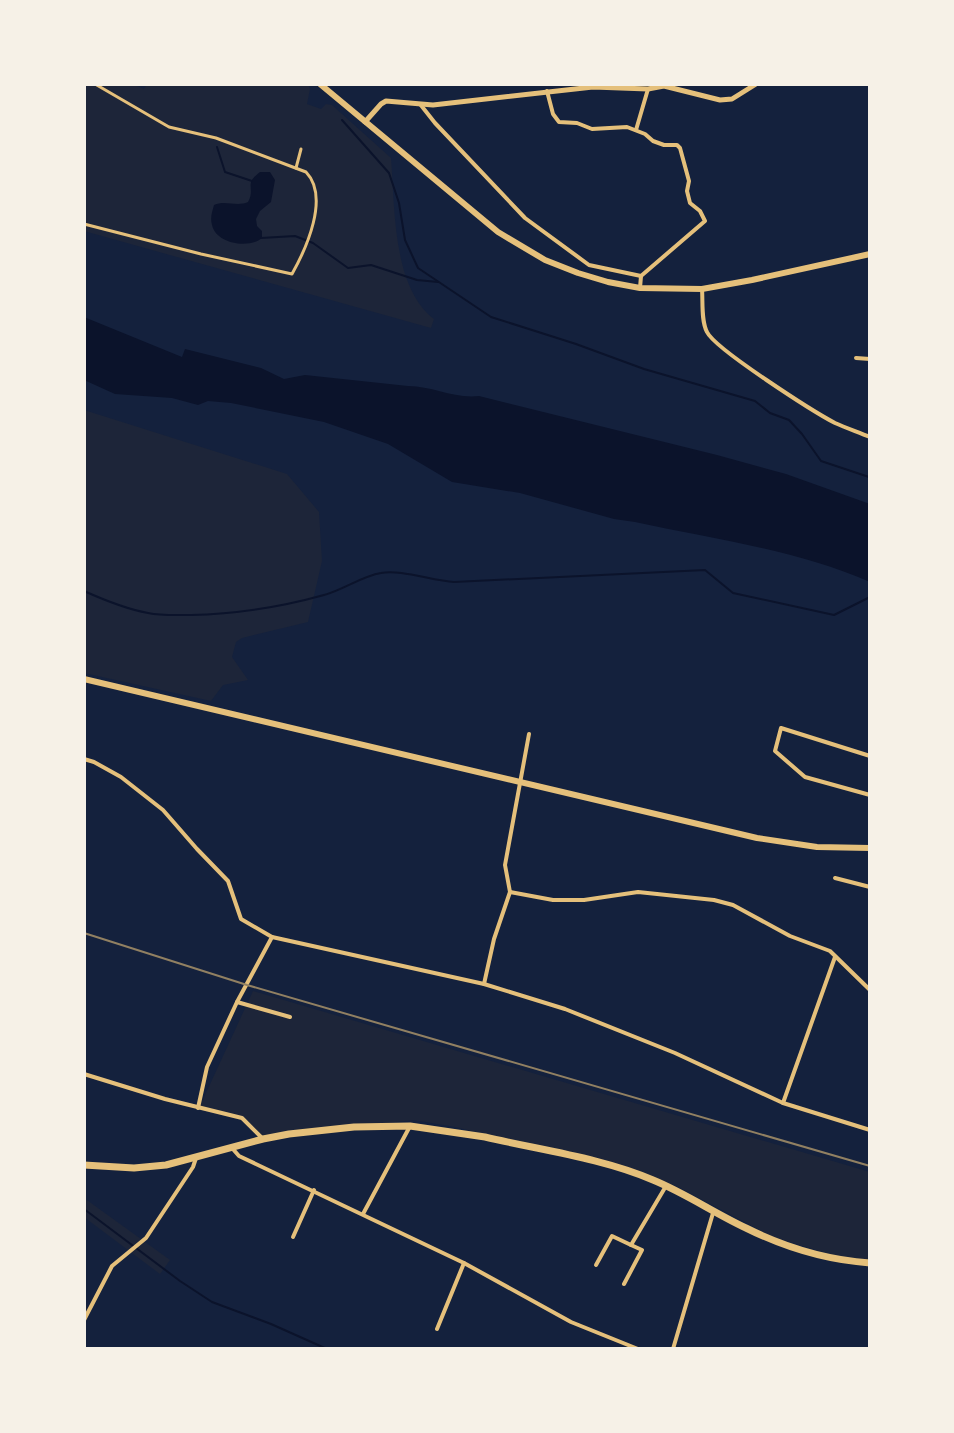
<svg xmlns="http://www.w3.org/2000/svg" width="954" height="1433" viewBox="0 0 954 1433" font-family="'Open Sans',sans-serif">
<rect width="100%" height="100%" fill="#14213d"/>
<!-- green -->
<g fill="#1d2539">
<path d="M84,84H132L144,89L147,84H308L310,89L307,104L321,109L326,104L332,105L391,158C395,207 392,287 434,319L431,328L84,231Z"/>
<polygon points="84,410 287,474 319,512 322,561 308,622 242,638 236,642 232,657 248,680 223,685 211,701 84,673"/>
<polygon points="253,991 870,1172 870,1261 829,1254 773,1237 676,1186 630,1168 455,1127 414,1120 264,1137 243,1116 200,1106"/>
<polygon points="84,1198 170,1260 160,1274 84,1217"/>
</g>
<!-- water -->
<g fill="#0b132b">
<path d="M260,172H270L275,180L271,202L260,211L256,219L257,226L262,231V238C249,249 216,244 212,225C210,218 212,212 214,205C225,200 237,207 248,202C256,187 243,185 260,172Z"/>
<path d="M84,317L182,357L185,349L261,368L284,379L305,375L408,386C433,386 454,399 479,396L717,455L786,474L870,504V582C796,550 714,539 635,522L614,519L520,493L452,482L388,444L324,422L231,403L208,401L198,405L172,398L115,394L84,380Z"/>
</g>
<g fill="none" stroke-linecap="round" stroke-linejoin="round">
<!-- stream -->
<g stroke="#0b132b" stroke-width="2">
<polyline points="342,120 389,173 399,203 405,240 418,268 491,317 576,344 644,369 755,401 770,413 789,420 802,434 821,461 869,477"/>
<polyline points="217,147 225,172 252,181"/>
<polyline points="261,238 295,236 313,243 348,268 371,265 417,280 438,282"/>
<polyline points="869,478 870,490"/>
<path d="M84,591C104,600 126,609 148,613C162,616 176,615 191,615C236,614 281,607 324,595C343,590 362,576 381,573C400,569 433,581 454,582L705,570L733,593L834,615L870,597"/>
<polyline points="84,1209 180,1281 212,1302 271,1324 327,1349"/>
</g>
<!-- pedestrian -->
<g stroke="#e5c07b" stroke-width="3">
<polyline points="296,168 301,149"/>
<path d="M84,224L201,254L292,274C306,249 330,197 306,172L216,138L169,127L95,84"/>
</g>
<!-- minor -->
<g stroke="#e5c07b" stroke-width="4">
<polyline points="547,91 553,114 559,122 577,123 592,129 627,127 645,134 653,141 664,145 677,145 680,148 689,181 687,191 690,203 700,211 705,221 641,276 640,288"/>
<polyline points="420,104 435,123 525,218 589,265 641,276"/>
<polyline points="636,130 648,89"/>
<path d="M702,289C703,302 701,321 707,332C715,349 814,412 835,423C846,428 858,432 870,437"/>
<polyline points="856,358 870,359"/>
<polyline points="870,756 781,728 775,751 805,777 870,795"/>
<polyline points="84,759 94,762 121,777 163,810 197,849 228,881 241,919 272,937 237,1002 207,1067 198,1108"/>
<polyline points="835,878 870,887"/>
<polyline points="510,892 553,900 584,900 638,892 714,900 733,905 790,936 830,951 870,990"/>
<polyline points="272,937 484,984 565,1009 675,1053 783,1103 870,1130"/>
<polyline points="484,984 494,939 510,892 505,865 529,734"/>
<polyline points="237,1002 290,1017"/>
<polyline points="84,1074 165,1099 242,1118 262,1138"/>
<polyline points="783,1103 835,957"/>
<polyline points="232,1148 239,1156 464,1263 571,1322 638,1349"/>
<polyline points="363,1214 409,1128"/>
<polyline points="293,1237 314,1190"/>
<polyline points="596,1265 612,1236 631,1245 666,1186"/>
<polyline points="624,1284 642,1250 631,1245"/>
<polyline points="84,1320 112,1266 146,1238 193,1167 196,1158"/>
<polyline points="437,1329 464,1263"/>
<polyline points="673,1349 713,1213"/>
</g>
<!-- tertiary -->
<polyline stroke="#e5c07b" stroke-width="5" points="365,122 381,104 386,101 433,105 593,87 648,89 664,86 720,100 732,99 756,84"/>
<!-- secondary -->
<g stroke="#e5c07b" stroke-width="6">
<polyline points="320,84 498,232 545,260 578,273 608,282 640,288 702,289 752,280 870,254"/>
<polyline points="84,679 757,838 817,847 870,848"/>
</g>
<!-- trunk -->
<path stroke="#e5c07b" stroke-width="7" d="M84,1165L134,1168L166,1165L263,1139L289,1134L354,1127L410,1126L485,1137C540,1150 602,1158 653,1180C685,1193 714,1213 746,1228C784,1247 828,1260 870,1263"/>
<!-- rail -->
<polyline stroke="#918062" stroke-width="2" points="84,933 247,985 870,1166"/>
</g>
<!-- border -->
<rect width="954" height="1433" fill="none" stroke="#f6f1e7" stroke-width="172"/>
</svg>
